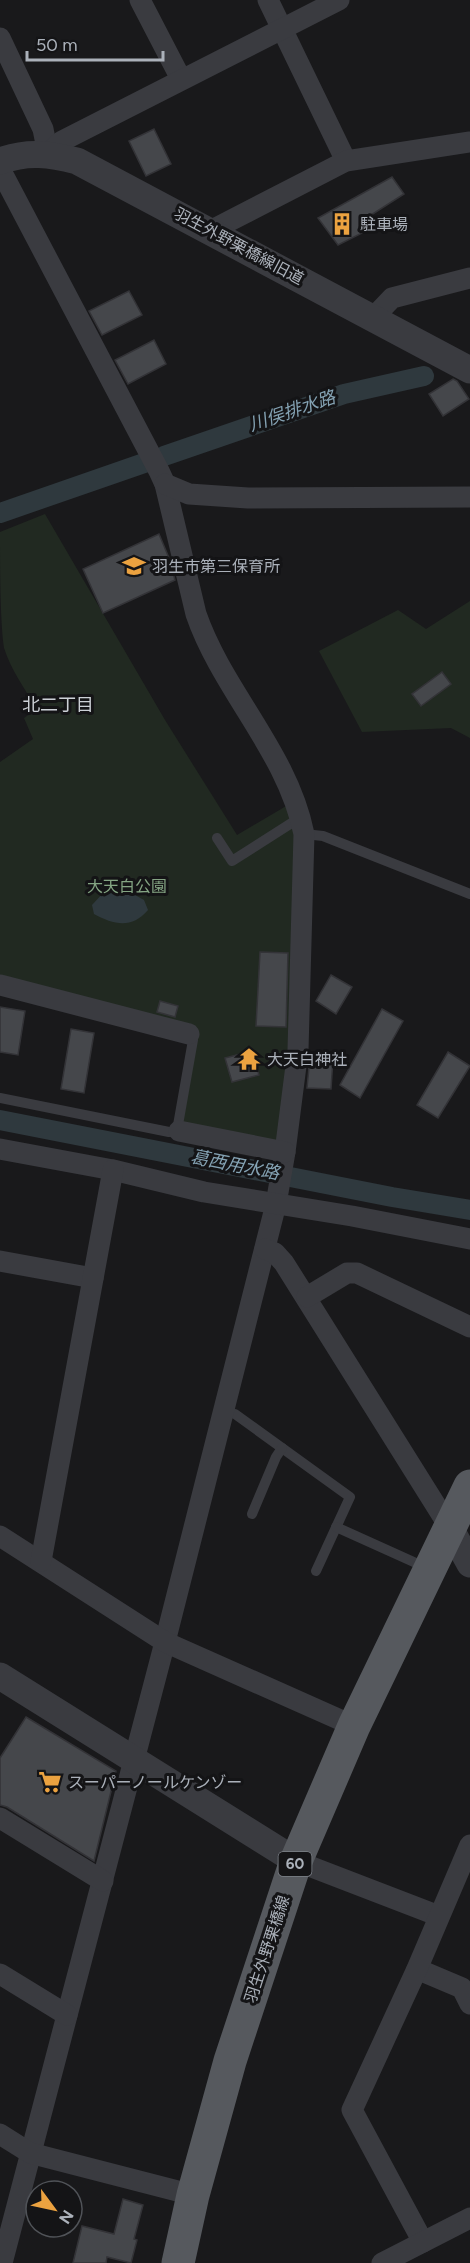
<svg xmlns="http://www.w3.org/2000/svg" width="470" height="2263" viewBox="0 0 470 2263" font-family="Figtree,'Noto Sans JP',sans-serif">
<rect width="100%" height="100%" fill="#19191b"/>
<!-- green -->
<g fill="#212921">
<path d="M45,514L165,720L237,835L293,802L299,828L290,1046L281,1138L273,1144L183,1122L198,1035L0,976V762L33,739L24,718L37,709C25,689 11,670 4,648C0,619 0,563 0,532Z"/>
<polygon points="470,601 470,738 451,728 362,732 319,651 398,610 426,629"/>
</g>
<!-- water -->
<path fill="#2f393e" d="M121,887L144,900L148,910C132,929 114,925 94,914L92,905L105,891Z"/>
<g fill="none" stroke-linecap="round" stroke-linejoin="round">
<!-- canal -->
<g stroke="#2f393e" stroke-width="20">
<polyline points="164,456 344,394 424,376"/>
<polyline points="0,513 147,462"/>
<polyline points="0,1120 392,1197 470,1210"/>
</g>
</g>
<!-- building -->
<g fill="#45474b" stroke="#333337" stroke-width="1.5">
<polygon points="154,129 171,164 146,176 129,141"/>
<polygon points="392,177 404,194 360,222 366,231 338,245 318,218"/>
<polygon points="129,291 142,315 102,335 89,311"/>
<polygon points="154,340 166,364 128,384 115,360"/>
<polygon points="453,379 457,381 469,399 443,416 429,394"/>
<polygon points="159,534 169,558 175,580 103,613 83,569"/>
<polygon points="442,672 451,684 421,706 412,694"/>
<polygon points="260,952 288,953 286,1027 256,1026"/>
<polygon points="331,975 352,987 336,1014 316,1001"/>
<polygon points="160,1001 178,1006 175,1017 157,1012"/>
<polygon points="0,1007 25,1011 18,1055 0,1052"/>
<polygon points="382,1009 403,1021 360,1098 340,1085"/>
<polygon points="71,1029 94,1033 84,1093 61,1089"/>
<polygon points="252,1051 259,1075 232,1082 225,1058"/>
<polygon points="448,1052 470,1066 438,1118 417,1105"/>
<polygon points="310,1057 333,1059 331,1089 307,1088"/>
<polygon points="26,1717 116,1771 94,1861 7,1807 0,1805 0,1758"/>
<polygon points="123,2199 143,2205 134,2239 137,2240 131,2263 107,2257 106,2263 73,2263 82,2226 114,2234"/>
</g>
<g fill="none" stroke-linecap="round" stroke-linejoin="round">
<!-- service -->
<g stroke="#3a3b40" stroke-width="10">
<polyline points="304,834 323,836 470,894"/>
<polyline points="217,838 232,861 301,817"/>
<polyline points="0,1098 169,1132 179,1131 178,1125 193,1040 189,1034"/>
<polyline points="222,1411 235,1414 350,1497 316,1571"/>
<polyline points="252,1514 276,1457 282,1448"/>
<polyline points="336,1527 427,1568"/>
</g>
<!-- minor -->
<g stroke="#3a3b40" stroke-width="21">
<polyline points="140,0 181,79"/>
<polyline points="268,0 346,161"/>
<polyline points="0,38 43,129 48,154"/>
<polyline points="48,154 62,141 339,0"/>
<path d="M0,169L159,471L165,484L196,614C223,692 287,751 304,834L298,1050L285,1152L276,1204L165,1642L2,2263"/>
<polyline points="210,231 346,161 470,142"/>
<polyline points="373,318 392,298 470,278"/>
<polyline points="165,484 189,494 248,498 470,497"/>
<polyline points="0,985 189,1034"/>
<polyline points="179,1131 285,1152"/>
<polyline points="0,1149 113,1170 204,1192 352,1216 470,1239"/>
<polyline points="265,1249 275,1253 284,1263 450,1528"/>
<polyline points="0,1261 93,1278"/>
<polyline points="307,1297 347,1273 357,1273 470,1327"/>
<polyline points="0,1536 165,1642 354,1726"/>
<polyline points="41,1561 113,1170"/>
<polyline points="0,1818 103,1881"/>
<polyline points="296,1861 439,1916"/>
<polyline points="417,1969 462,1988 470,2004"/>
<polyline points="0,1974 67,2015"/>
<polyline points="0,2134 30,2153 193,2195"/>
<polyline points="423,2242 352,2110 417,1969 470,1845"/>
<polyline points="382,2263 470,2218"/>
</g>
<!-- tertiary -->
<g stroke="#3a3b40" stroke-width="27">
<path d="M0,161C28,151 50,154 77,161L470,370"/>
<polyline points="450,1528 470,1564"/>
<polyline points="0,1676 296,1861"/>
</g>
<!-- primary -->
<polyline stroke="#56595e" stroke-width="33" points="178,2263 193,2195 230,2061 296,1861 354,1726 470,1486"/>
</g>
<!-- icons -->
<defs>
<g id="building-bare" transform="scale(1.8)"><path d="M-4-6H4V6H1V3H-1V6H-4ZM-2.5-4.3h1.7v1.8h-1.7ZM.8-4.3h1.7v1.8H.8ZM-2.5-1h1.7V.8h-1.7ZM.8-1h1.7V.8H.8Z" fill="#eba240" stroke="#141416" stroke-width="2.5" paint-order="stroke"/></g>
<g id="school-bare" transform="scale(1.8)"><path d="M0-5L7-2L0 1L-7-2ZM-4 1L0 2.5L4 1V4Q0 6-4 4Z" fill="#eba240" stroke="#141416" stroke-width="2.5" paint-order="stroke"/></g>
<g id="temple-bare" transform="scale(1.8)"><path d="M0-6L5-2H3V0L6.5 2.5H4V6H1.5V3h-3V6H-4V2.5H-6.5L-3 0V-2H-5Z" fill="#eba240" stroke="#141416" stroke-width="2.5" paint-order="stroke"/></g>
<g id="supermarket-bare" transform="scale(1.8)"><path d="M-6-5.5h2.5l.6 2H6L4.5 2H-2.5L-4.4-4H-6ZM-1.5 3.2a1.3 1.3 0 1 0 .1 0ZM3 3.2a1.3 1.3 0 1 0 .1 0Z" fill="#eba240" stroke="#141416" stroke-width="2.5" paint-order="stroke"/></g>
</defs>
<g fill-rule="evenodd">
<use href="#building-bare" x="342" y="224"/>
<use href="#school-bare" x="134" y="566"/>
<use href="#temple-bare" x="249" y="1059"/>
<use href="#supermarket-bare" x="50" y="1782"/>
</g>
<g text-anchor="middle" dominant-baseline="central" stroke-width="6" stroke-linejoin="round" paint-order="stroke">
<!-- shield labels -->
<rect fill="#141416" stroke="#7e8289" stroke-width="1.5" x="278.5" y="1852" width="33" height="24" rx="4.5"/>
<g font-size="15" font-weight="bold" fill="#abb1ba">
<text x="295" y="1864">60</text>
</g>
<!-- poi labels -->
<g font-size="16" fill="#abb1ba" stroke="#141416" text-anchor="start">
<text x="360" y="224">駐車場</text>
<text x="152" y="566">羽生市第三保育所</text>
<text x="267" y="1059">大天白神社</text>
<text x="68" y="1782">スーパーノールケンゾー</text>
</g>
<!-- street labels -->
<g font-size="16" fill="#abb1ba" stroke="#141416">
<text transform="translate(239 246) rotate(28)">羽生外野栗橋線旧道</text>
<text transform="translate(267 1949) rotate(-72)">羽生外野栗橋線</text>
</g>
<!-- park labels -->
<g font-size="16" fill="#84a483" stroke="#141416">
<text x="127" y="886">大天白公園</text>
</g>
<!-- water labels -->
<g font-size="18" font-style="italic" fill="#84a2b3" stroke="#141416">
<text transform="translate(292 411) rotate(-19)">川俣排水路</text>
<text transform="translate(235 1165) rotate(11)">葛西用水路</text>
</g>
<!-- neighbourhood labels -->
<g font-size="18" fill="#ccd0d6" stroke="#141416">
<text x="58" y="705">北二丁目</text>
</g>
</g>
<!-- north arrow -->
<g transform="translate(54 2209) rotate(123)"><circle r="28" fill="#141416" stroke="#505358" stroke-width="1.5"/>
<path d="M0-4.5L10 22L0 15L-10 22Z" fill="#eba240"/>
<text y="-9" font-size="16" font-weight="bold" text-anchor="middle" fill="#abb1ba">N</text>
</g>
<!-- scale -->
<path d="M27 51v9h136v-9" fill="none" stroke="#abb1ba" stroke-width="3"/>
<text x="36" y="51" font-size="18" fill="#abb1ba" stroke="#141416" stroke-width="4.5" paint-order="stroke">50 m</text>
</svg>
